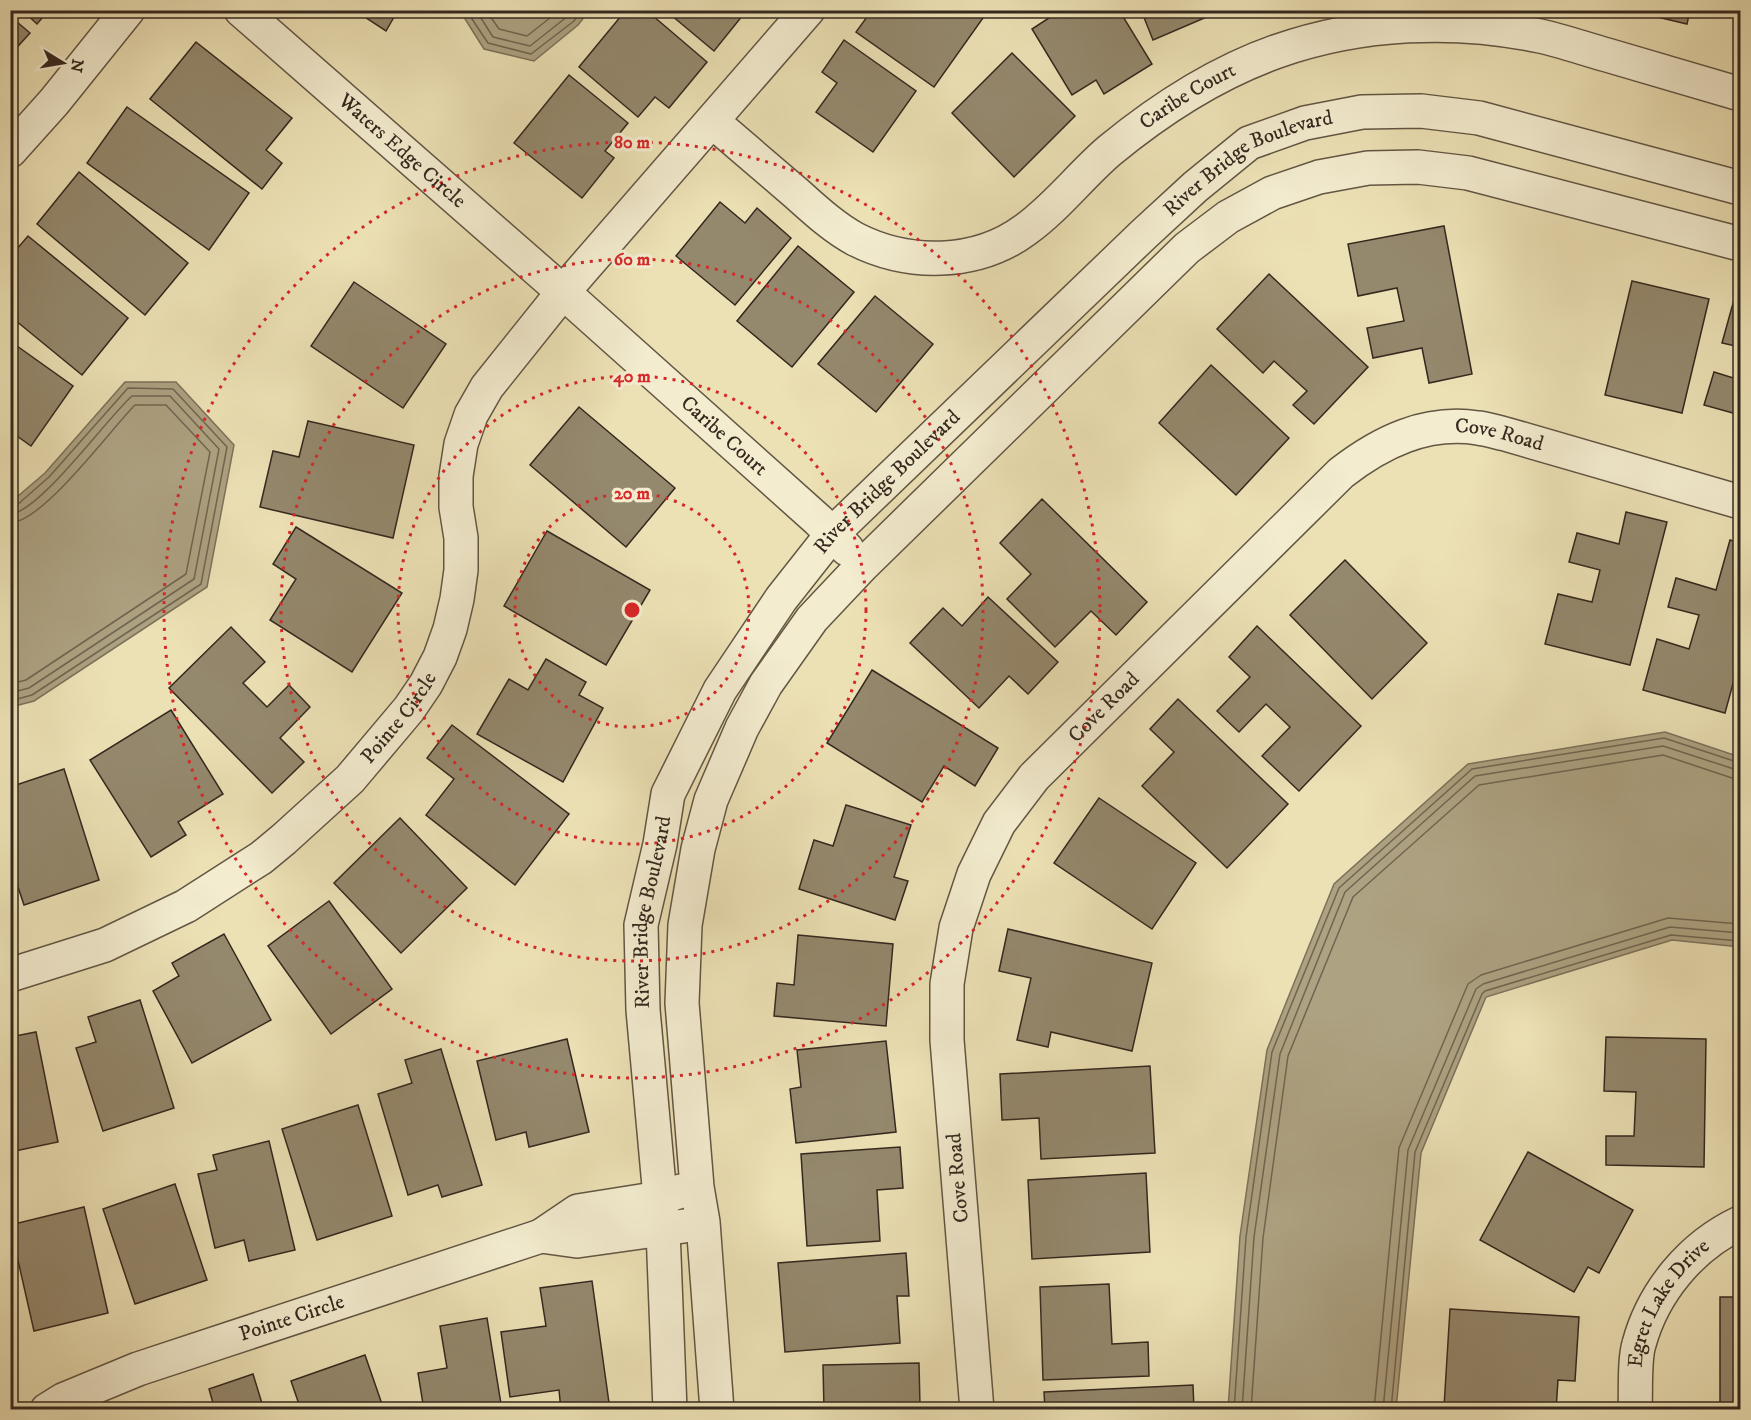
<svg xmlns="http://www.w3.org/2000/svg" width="1751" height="1420" viewBox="0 0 1751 1420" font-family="'IM FELL DW Pica',serif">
<rect width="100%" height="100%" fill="#ece1b5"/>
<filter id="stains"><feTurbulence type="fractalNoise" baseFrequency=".00333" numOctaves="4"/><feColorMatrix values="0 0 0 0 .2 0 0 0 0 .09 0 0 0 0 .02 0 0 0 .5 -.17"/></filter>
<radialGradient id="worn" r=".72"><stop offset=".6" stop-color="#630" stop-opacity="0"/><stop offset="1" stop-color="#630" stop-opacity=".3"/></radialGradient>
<!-- water -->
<g fill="#ada282" stroke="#7d715a" stroke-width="1.5">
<polygon points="468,11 468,10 589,11 578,25 534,61 484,49 465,19"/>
<polygon points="125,382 176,382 234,445 207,587 34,701 11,707 11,502 45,473"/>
<polygon points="1665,732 1740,757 1740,947 1672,940 1486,997 1421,1153 1396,1409 1228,1409 1240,1236 1267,1050 1334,884 1468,764"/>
</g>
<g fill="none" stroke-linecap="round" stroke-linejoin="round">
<!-- shore -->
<g stroke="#706550" stroke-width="1.5">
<polyline points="473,10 472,19 488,43 531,54 574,21 581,10"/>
<polyline points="481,10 481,18 493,37 530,46 568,16 572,10"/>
<polyline points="490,10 490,16 499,29 527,36 560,10"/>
<polyline points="10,507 17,505 49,477 128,388 173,389 227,447 201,584 32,695 10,701"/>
<path d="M10,514C39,513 107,418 132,396H170L219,449L194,579L29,688L10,693"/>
<path d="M10,523C43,522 110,430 135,405H166L210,452L186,574L26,680L10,684"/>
<polyline points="1234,1410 1246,1237 1272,1052 1339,888 1472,769 1664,738 1740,763"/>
<polyline points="1242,1410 1254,1237 1280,1054 1345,892 1475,776 1663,746 1734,769 1740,770"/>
<polyline points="1251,1410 1263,1238 1288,1056 1353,897 1479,785 1663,755 1732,778 1740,779"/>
<polyline points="1374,1410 1399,1148 1468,984 1481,975 1668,918 1740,924"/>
<polyline points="1383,1410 1408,1150 1476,989 1483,984 1670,927 1740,933"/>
<polyline points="1391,1410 1415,1152 1482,994 1485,991 1671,935 1740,941"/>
</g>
</g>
<!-- building -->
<g fill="#94886d" stroke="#34281f" stroke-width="1.5">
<polygon points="22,10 49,10 37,24"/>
<polygon points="354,10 398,10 386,31"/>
<polygon points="626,10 646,10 707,62 669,108 655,97 638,117 579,67"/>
<polygon points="665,10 747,10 714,51"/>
<polygon points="872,10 972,10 983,18 934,87 856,32"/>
<polygon points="1061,10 1119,10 1152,64 1104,94 1096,80 1072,95 1032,29"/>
<polygon points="1141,10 1223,10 1153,40"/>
<polygon points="1628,10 1690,10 1687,24"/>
<polygon points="1698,10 1717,10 1716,15"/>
<polygon points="10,16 30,33 10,55"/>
<polygon points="844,40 916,91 873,152 816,112 837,83 822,72"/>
<polygon points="196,42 292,118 266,150 282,163 262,189 150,99"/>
<polygon points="1012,53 1075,116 1014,177 952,113"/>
<polygon points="569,75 628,123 605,151 614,158 582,198 514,143"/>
<polygon points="127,107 249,193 209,250 87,163"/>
<polygon points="79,172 188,263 145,315 37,224"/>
<polygon points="720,202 745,223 757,208 791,238 735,305 676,256"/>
<polygon points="1444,226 1472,374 1429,383 1422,348 1373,358 1367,328 1404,321 1397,288 1358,296 1348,244"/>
<polygon points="28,236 128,318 82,375 10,316 10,257"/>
<polygon points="798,246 854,292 792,367 737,321"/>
<polygon points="1269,274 1368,367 1314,424 1293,405 1307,391 1274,361 1263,373 1217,329"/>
<polygon points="1632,281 1709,299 1682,413 1605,395"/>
<polygon points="354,282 446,344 403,408 311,346"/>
<polygon points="875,296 933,344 876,412 818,364"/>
<polygon points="1735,296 1740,297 1740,364 1735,362 1740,347 1722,343"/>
<polygon points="10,341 73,386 31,446 10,431"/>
<polygon points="1211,365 1289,438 1236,495 1159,423"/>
<polygon points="1714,372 1740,380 1740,415 1704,405"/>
<polygon points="579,407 675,488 626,547 530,465"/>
<polygon points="308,421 414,445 393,538 260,507 273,451 299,457"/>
<polygon points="1740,429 1740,451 1735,450"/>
<polygon points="1042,499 1147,602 1116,635 1091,611 1055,647 1007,599 1031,574 1000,543"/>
<polygon points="1626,512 1667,522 1630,665 1545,644 1558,594 1592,602 1600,570 1569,562 1577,533 1619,544"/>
<polygon points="296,527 402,593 352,672 270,620 296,579 273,564"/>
<polygon points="547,531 650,590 606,665 504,606"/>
<polygon points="1730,540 1740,543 1740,658 1725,713 1643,690 1657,639 1689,649 1699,615 1668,607 1676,578 1716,590"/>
<polygon points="1345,560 1427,643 1372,699 1290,615"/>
<polygon points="988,597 1058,662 1028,694 1009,676 979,708 910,643 943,608 962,626"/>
<polygon points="1257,626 1361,726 1299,791 1262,756 1290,727 1266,704 1239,732 1217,711 1250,677 1229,657"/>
<polygon points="231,627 265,662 243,683 267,707 289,685 310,707 280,738 304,762 272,793 169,688"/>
<polygon points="546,659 586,682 579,695 603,708 563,782 477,734 509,679 528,690"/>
<polygon points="872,670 998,748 975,786 944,766 922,802 827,743"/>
<polygon points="1178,699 1288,804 1227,868 1142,786 1174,752 1150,729"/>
<polygon points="171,710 223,794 178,822 186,835 151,857 90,760"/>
<polygon points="452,725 569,814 515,885 426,815 454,779 427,758"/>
<polygon points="64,769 99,880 24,905 10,863 10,787"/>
<polygon points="1099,798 1196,863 1152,929 1054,863"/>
<polygon points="846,805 911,825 894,877 908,881 895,920 799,889 814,840 833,846"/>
<polygon points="400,818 467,888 401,953 334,883"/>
<polygon points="329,901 392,989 331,1034 268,946"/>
<polygon points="1008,929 1152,963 1132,1051 1051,1032 1048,1047 1017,1040 1031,978 999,971"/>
<polygon points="224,934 271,1020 192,1063 153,991 179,976 172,963"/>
<polygon points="798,935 893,944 886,1026 774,1016 777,983 794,985"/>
<polygon points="140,1000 174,1108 103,1131 76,1048 96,1042 88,1017"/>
<polygon points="36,1032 58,1142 10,1152 10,1037"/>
<polygon points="1606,1037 1706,1039 1704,1167 1606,1165 1606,1136 1634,1136 1636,1092 1604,1091"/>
<polygon points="567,1039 589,1132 529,1147 526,1132 496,1140 477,1061"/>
<polygon points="886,1041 896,1132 796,1143 790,1089 801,1087 797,1050"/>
<polygon points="1736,1041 1740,1041 1740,1129"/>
<polygon points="441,1049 482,1185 442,1197 438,1185 408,1195 378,1094 412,1083 405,1060"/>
<polygon points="1150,1066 1155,1153 1041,1159 1039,1118 1002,1120 1000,1074"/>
<polygon points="358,1105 392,1216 317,1240 282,1129"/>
<polygon points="269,1141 295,1250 249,1261 244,1240 215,1248 198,1174 217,1170 213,1155"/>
<polygon points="900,1147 903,1188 877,1190 880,1241 807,1246 801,1154"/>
<polygon points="1528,1152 1633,1210 1599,1273 1588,1267 1574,1292 1480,1240"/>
<polygon points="1146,1173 1150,1252 1032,1259 1028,1180"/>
<polygon points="175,1184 207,1280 135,1304 103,1209"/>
<polygon points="84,1207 108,1313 34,1331 10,1225"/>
<polygon points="906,1253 909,1296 897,1296 900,1343 785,1352 778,1263"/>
<polygon points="592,1281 610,1410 561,1410 559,1390 510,1397 501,1332 546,1326 540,1288"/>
<polygon points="1109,1284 1112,1344 1148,1342 1149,1376 1043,1380 1040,1287"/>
<rect x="1720" y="1297" width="20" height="113"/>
<polygon points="1450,1309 1579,1317 1575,1381 1558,1380 1556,1410 1482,1410 1444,1407"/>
<polygon points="487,1318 502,1410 424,1410 418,1373 447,1368 440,1326"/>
<polygon points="365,1355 384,1410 301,1410 291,1381"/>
<polygon points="919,1363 920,1406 922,1406 923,1410 824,1410 823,1365"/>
<polygon points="253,1374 264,1410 215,1410 209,1389"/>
<polygon points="1193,1385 1194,1410 1045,1410 1044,1392"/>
</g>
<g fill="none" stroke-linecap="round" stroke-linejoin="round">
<!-- minor casing -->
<g stroke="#625644" stroke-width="36">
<g id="minor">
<path id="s1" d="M241,10L563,292L818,520L847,549"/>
<path id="s2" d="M712,121C740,145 768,169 796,193C814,209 833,227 855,239C908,266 976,266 1025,230C1056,208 1080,176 1109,151C1160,109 1215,73 1278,51C1361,22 1454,18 1540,36C1563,41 1585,49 1607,55C1652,68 1696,81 1740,94"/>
<polyline points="10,151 54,102 128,10"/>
<path id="s3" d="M10,975L105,945L186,906L261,858L284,839L350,779L409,709L426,684L440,657L450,629L457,599L461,570V538L456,507V476L461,444L471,415L487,387L563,292L808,10"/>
<polyline points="541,1236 577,1241 684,1226"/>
<path id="s4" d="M47,1410L63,1400L138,1369L541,1236L578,1211L660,1198L681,1191"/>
<path id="s5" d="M670,1410L663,1230L643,1010L641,925L660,844L668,794L720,690L781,599L833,533L1143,235L1195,187L1249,143L1305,123L1362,112L1421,111L1479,118L1740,188"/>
<polyline points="717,1410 703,1222 697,1187 682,1003 685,925 698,849 711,800 742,728 766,684 812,619 862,566 1187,248 1228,217 1272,193 1319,177 1368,168 1418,167 1468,173 1740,244"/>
<path id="s6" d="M977,1410L947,1040V984L956,928L974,874L999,823L1034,777L1341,473C1381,442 1426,420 1478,428C1487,429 1496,432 1505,434L1740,502"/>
<path id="s7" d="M1635,1410C1636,1392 1634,1360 1639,1344C1653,1292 1691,1246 1740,1223"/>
</g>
</g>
<!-- minor -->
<use href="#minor" stroke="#f3eccf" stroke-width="33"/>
</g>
<!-- distance rings -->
<g fill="none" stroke="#d62828" stroke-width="3" stroke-dasharray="3 6">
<circle cx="632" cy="610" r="117"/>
<circle cx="632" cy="610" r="234"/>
<circle cx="632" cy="610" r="351"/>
<circle cx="632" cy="610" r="468"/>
</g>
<g text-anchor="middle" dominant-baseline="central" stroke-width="6" stroke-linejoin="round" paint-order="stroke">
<!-- street labels -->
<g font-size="21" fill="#34281f" stroke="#f3eccf">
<text stroke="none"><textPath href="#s2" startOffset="576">Caribe Court</textPath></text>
<text stroke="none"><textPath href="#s1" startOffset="214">Waters Edge Circle</textPath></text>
<text stroke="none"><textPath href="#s5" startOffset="1490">River Bridge Boulevard</textPath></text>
<text stroke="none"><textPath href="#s1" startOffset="644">Caribe Court</textPath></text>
<text stroke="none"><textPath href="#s6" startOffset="1258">Cove Road</textPath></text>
<text stroke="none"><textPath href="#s5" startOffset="1004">River Bridge Boulevard</textPath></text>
<text stroke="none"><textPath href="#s6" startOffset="754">Cove Road</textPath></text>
<text stroke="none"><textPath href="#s3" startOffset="476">Pointe Circle</textPath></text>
<text stroke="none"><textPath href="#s5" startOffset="500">River Bridge Boulevard</textPath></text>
<text transform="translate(958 1178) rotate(-95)">Cove Road</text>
<text stroke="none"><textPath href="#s7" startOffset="116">Egret Lake Drive</textPath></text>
<text stroke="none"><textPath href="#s4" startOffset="262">Pointe Circle</textPath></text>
</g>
</g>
<circle cx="632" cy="610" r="9" fill="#d62828" stroke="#f3eccf" stroke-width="3"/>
<g font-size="18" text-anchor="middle" font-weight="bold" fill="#d62828" stroke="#f3eccf" stroke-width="6" stroke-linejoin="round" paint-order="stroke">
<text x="632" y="148">80 m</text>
<text x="632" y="265">60 m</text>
<text x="632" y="382">40 m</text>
<text x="632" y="499">20 m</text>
</g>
<!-- margin -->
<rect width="1751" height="1420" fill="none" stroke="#ece1b5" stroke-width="36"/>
<rect x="12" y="12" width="1727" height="1396" fill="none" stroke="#34281f" stroke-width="3"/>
<rect x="18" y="18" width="1715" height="1384" fill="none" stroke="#34281f" stroke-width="1.5"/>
<!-- north arrow -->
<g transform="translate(63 63) rotate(101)" stroke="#f3eccf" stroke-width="4.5" paint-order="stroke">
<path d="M0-4.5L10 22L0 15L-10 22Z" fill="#34281f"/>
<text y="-9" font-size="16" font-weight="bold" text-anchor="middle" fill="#34281f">N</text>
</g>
<rect width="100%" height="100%" filter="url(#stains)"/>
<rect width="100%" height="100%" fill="url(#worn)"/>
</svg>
